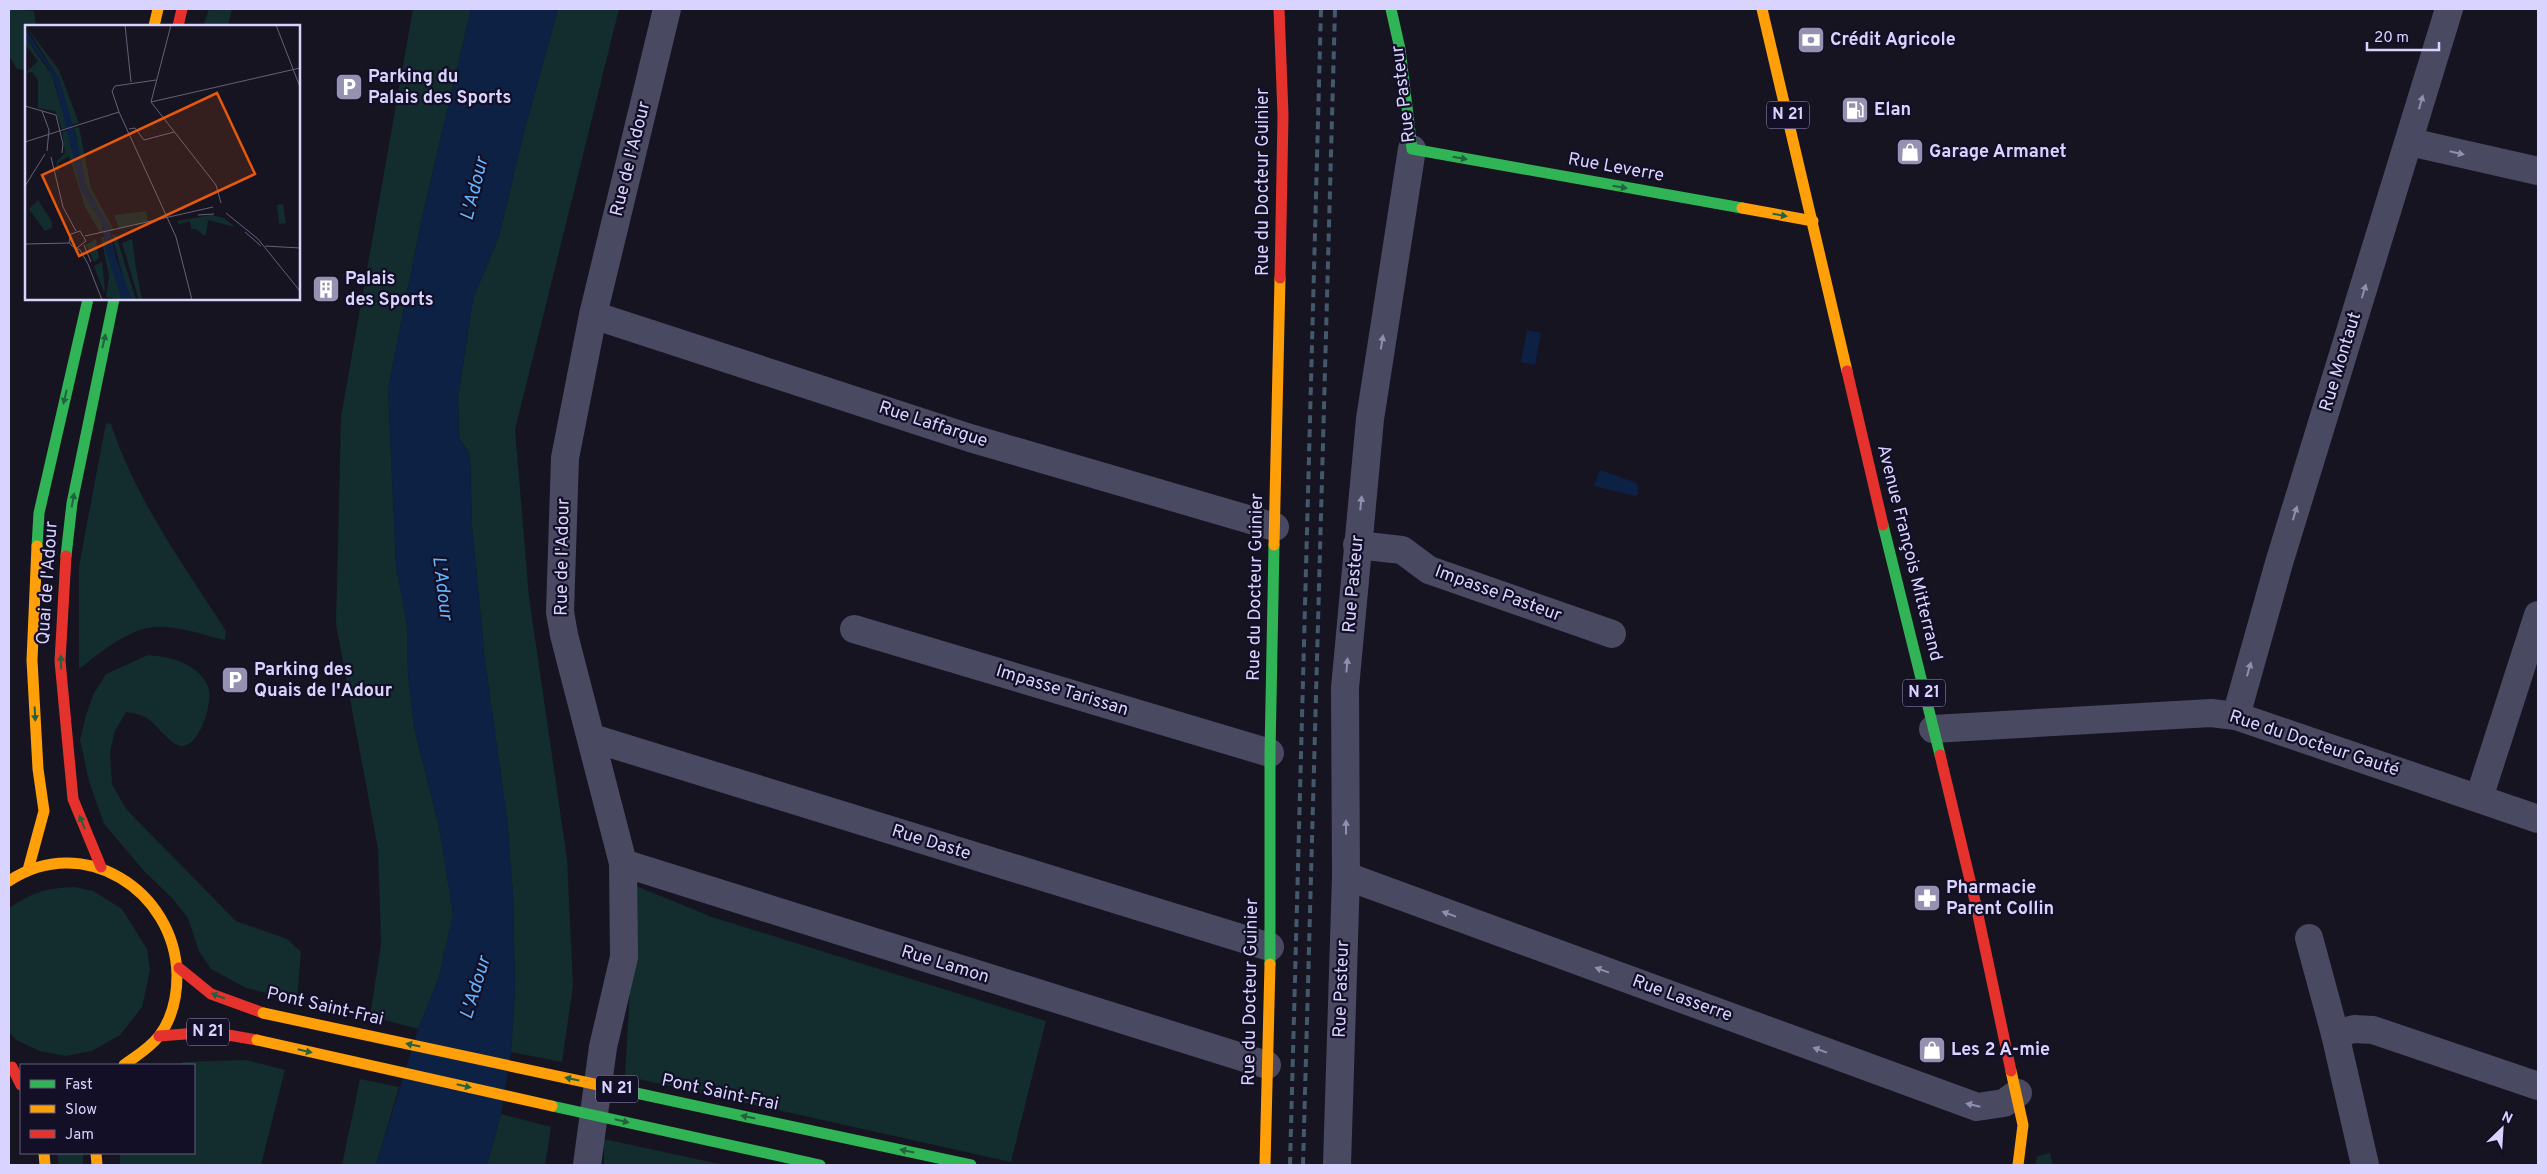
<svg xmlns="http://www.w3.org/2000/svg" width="2547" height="1174" viewBox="0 0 2547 1174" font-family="Overpass,sans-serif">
<rect width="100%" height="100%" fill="#161421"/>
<!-- green -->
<g fill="#132c2d">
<polygon points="9,9 34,11 36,26 26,26 26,70 17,69 9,56"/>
<polygon points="209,9 232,9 228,26 203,26"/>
<polygon points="413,9 471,9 421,222 388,389 396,565 407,626 408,675 414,727 439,826 453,914 439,977 418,1029 370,1016 381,945 378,849 336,624 341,417"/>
<polygon points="558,9 619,9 515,430 529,597 567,859 573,986 562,1062 511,1052 515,988 513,894 507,820 485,660 472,527 470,455 459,438 458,398 473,299 499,236 524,132"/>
<path d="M106,423L111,424C136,500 183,564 226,631L225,640C202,635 172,623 148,628C125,632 97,655 79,669V566Z"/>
<path d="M148,655C171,657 194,662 207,684C215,698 201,744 183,746C171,747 156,723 145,717C139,714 132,713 126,712L115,731L110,752L112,784L126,809L236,921L287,939L301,952L297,1000L246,988L211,969L199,951L188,918L173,899L145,872L104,824L89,781L80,740L86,715L94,693L106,674Z"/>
<polygon points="636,886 712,917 1046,1021 1011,1162 625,1076"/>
<path d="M75,887L93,891L122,909L147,949L150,970L142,1007L120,1035L92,1051L66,1056L40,1051L16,1040L9,1032V908C33,892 46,888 75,887Z"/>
<polygon points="246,1060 285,1070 261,1165 120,1165 120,1153 194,1153 194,1065 178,1065 183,1062"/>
<polygon points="360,1079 399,1087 376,1165 342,1165"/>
<polygon points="501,1114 551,1127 545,1165 487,1165"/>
<polygon points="604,1139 724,1165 604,1165"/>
<polygon points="57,1153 83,1153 83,1165 59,1165"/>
<polygon points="2050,1153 2053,1165 2035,1165 2038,1156"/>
</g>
<!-- water -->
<g fill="#0d2144">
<polygon points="471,9 558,9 524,132 499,236 473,299 458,398 459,438 470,455 472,527 485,660 507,820 513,894 515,988 511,1052 501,1114 487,1165 376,1165 418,1029 439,977 453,914 439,826 414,727 408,674 407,626 396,565 388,389 421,222"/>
<polygon points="1527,330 1541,333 1535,365 1521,362"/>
<polygon points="1600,470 1637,483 1638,494 1635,496 1594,486"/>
</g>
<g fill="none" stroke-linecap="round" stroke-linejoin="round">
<!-- street -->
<g stroke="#4a4962" stroke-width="28">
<polyline points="2410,142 2538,171"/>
<polyline points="593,315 970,438 1275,527"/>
<polyline points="1357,545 1402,550 1429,570 1612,634"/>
<polyline points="854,629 1270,753"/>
<polyline points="2236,716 2279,563 2449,9"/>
<polyline points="1933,729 2211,713 2236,716 2538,819"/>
<polyline points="592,738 1270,947"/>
<polyline points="2479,798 2538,615"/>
<polyline points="623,863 1267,1065"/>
<polyline points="1346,876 1977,1107 2004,1103 2018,1093"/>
<polyline points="2309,938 2335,1034 2365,1165"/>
<polyline points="2335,1034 2354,1029 2373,1030 2538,1086"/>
<polyline points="587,1165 603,1047 624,957 623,863 564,635 560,612 565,458 593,315 667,9"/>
<polyline points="1337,1165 1346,876 1345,688 1370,419 1412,149"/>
</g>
<!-- fast -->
<g stroke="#30b455" stroke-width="11">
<polyline points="1391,9 1400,49 1412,149 1742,208"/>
<polyline points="1883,525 1940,755"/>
<polyline points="37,546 39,513 88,299"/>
<polyline points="66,556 72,503 114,299"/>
<polyline points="1270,964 1270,753 1274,545"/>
</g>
<!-- slow -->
<g stroke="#ff9f0a" stroke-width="11">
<polyline points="1762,9 1847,371"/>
<polyline points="154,26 158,9"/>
<polyline points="1742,208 1813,221"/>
<polyline points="1274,545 1280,278"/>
<polyline points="28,870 44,811 38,769 32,660 37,546"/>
<path d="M9,881C83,832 175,890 177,975C177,996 172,1019 159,1036C150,1048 136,1056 124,1065"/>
<polyline points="2011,1071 2023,1125 2018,1165"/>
<polyline points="44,1153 45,1165"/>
<polyline points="96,1153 97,1165"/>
<polyline points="1265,1165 1270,964"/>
</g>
<!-- jam -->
<g stroke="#e5322d" stroke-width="11">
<polyline points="1279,9 1283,115 1280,278"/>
<polyline points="178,26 182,9"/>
<polyline points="1847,371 1883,525"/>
<polyline points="66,556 60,661 73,799 101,867"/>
<polyline points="1940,755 1975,901 2011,1071"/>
<polyline points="179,968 211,994 263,1013"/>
<polyline points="159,1036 211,1032 257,1040"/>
<polyline points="12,1067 21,1085"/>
</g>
<!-- rail -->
<g stroke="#43596b" stroke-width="4" stroke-dasharray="8 6" stroke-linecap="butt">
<polyline points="1290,1165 1321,9"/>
<polyline points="1303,1165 1335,9"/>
</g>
<!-- fast-bridge -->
<g stroke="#30b455" stroke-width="11">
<polyline points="608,1087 971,1165"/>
<polyline points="552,1106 820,1165"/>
</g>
<!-- slow-bridge -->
<g stroke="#ff9f0a" stroke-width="11">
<polyline points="263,1013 608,1087"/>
<polyline points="257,1040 552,1106"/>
</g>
</g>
<!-- one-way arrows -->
<defs><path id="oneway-solid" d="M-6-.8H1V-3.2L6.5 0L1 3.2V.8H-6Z" transform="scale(1.25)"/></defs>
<g fill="#928eb0">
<use href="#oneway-solid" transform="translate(2421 102) rotate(-74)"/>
<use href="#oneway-solid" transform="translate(2457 153) rotate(13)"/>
<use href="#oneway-solid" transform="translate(2364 291) rotate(-73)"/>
<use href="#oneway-solid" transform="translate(1382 342) rotate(-81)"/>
<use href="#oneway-solid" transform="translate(1361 503) rotate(-84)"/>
<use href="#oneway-solid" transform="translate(2295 513) rotate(-73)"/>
<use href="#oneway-solid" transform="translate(1347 665) rotate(-85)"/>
<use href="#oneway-solid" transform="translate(2249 669) rotate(-74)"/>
<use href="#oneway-solid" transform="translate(1346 827) rotate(-90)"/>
<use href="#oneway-solid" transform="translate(1449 914) rotate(-160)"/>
<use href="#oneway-solid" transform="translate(1602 970) rotate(-160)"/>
<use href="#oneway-solid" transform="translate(1820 1050) rotate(-160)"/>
<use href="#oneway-solid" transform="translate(1973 1105) rotate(-167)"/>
</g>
<g fill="#22623e">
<use href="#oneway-solid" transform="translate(1460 158) rotate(10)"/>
<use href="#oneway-solid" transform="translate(1620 187) rotate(10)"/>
<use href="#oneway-solid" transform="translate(1780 215) rotate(10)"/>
<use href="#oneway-solid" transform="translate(104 341) rotate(-77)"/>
<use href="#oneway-solid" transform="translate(65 397) rotate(103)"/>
<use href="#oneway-solid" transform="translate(73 500) rotate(-80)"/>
<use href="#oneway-solid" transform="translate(61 662) rotate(-91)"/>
<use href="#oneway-solid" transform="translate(35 714) rotate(87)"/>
<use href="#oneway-solid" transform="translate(82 822) rotate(-112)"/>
<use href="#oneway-solid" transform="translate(218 996) rotate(-159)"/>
<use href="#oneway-solid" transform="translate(413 1045) rotate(-168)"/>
<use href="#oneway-solid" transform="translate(305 1051) rotate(13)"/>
<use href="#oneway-solid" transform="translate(572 1079) rotate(-168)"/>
<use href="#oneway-solid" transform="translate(464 1086) rotate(13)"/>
<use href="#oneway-solid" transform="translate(748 1117) rotate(-168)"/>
<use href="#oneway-solid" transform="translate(622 1121) rotate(13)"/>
<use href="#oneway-solid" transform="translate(907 1151) rotate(-168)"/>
</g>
<!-- icons -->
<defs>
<g id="bank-square" transform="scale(1.4375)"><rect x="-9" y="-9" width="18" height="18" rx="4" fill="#9591b1" stroke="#130f26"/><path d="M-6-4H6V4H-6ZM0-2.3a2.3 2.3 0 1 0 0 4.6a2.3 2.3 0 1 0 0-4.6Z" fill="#fff"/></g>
<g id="parking-square" transform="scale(1.4375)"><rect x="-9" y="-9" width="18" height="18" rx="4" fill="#9591b1" stroke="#130f26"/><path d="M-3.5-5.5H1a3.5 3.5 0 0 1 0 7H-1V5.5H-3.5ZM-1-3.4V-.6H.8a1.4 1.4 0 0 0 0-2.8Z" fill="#fff"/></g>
<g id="fuel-square" transform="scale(1.4375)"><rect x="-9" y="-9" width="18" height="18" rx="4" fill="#9591b1" stroke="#130f26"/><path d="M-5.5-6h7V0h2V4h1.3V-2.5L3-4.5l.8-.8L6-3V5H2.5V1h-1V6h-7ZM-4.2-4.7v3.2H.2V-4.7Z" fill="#fff"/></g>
<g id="shop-square" transform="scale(1.4375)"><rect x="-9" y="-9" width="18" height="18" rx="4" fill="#9591b1" stroke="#130f26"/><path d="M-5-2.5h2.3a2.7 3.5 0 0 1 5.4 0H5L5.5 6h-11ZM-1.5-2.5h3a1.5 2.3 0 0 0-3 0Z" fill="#fff"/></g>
<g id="building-square" transform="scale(1.4375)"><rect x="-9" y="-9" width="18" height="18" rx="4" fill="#9591b1" stroke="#130f26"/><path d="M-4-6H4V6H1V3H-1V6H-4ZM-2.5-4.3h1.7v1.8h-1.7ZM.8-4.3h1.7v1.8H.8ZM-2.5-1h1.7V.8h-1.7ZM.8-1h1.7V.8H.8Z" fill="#fff"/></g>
<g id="pharmacy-square" transform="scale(1.4375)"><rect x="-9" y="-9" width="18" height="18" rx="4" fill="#9591b1" stroke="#130f26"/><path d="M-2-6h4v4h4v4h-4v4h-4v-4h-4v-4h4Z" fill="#fff"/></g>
</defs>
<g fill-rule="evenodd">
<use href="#bank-square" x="1811" y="40"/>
<use href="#parking-square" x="349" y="87"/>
<use href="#fuel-square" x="1855" y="110"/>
<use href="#shop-square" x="1910" y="152"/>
<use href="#building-square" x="326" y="289"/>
<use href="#parking-square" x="235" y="680"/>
<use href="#pharmacy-square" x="1927" y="898"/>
<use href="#shop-square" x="1932" y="1050"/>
</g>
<g text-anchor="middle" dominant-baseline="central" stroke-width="4.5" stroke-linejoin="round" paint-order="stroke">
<!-- shield labels -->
<g fill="#130f26" stroke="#9e99be" stroke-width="1">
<rect x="1767" y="101.5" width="42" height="27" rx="4"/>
<rect x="1903" y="679.5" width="42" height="27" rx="4"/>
<rect x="187" y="1018.5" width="42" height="27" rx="4"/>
<rect x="596" y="1075.5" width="42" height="27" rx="4"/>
</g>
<g font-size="16" font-weight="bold" fill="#d9d4ff">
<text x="1788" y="115">N 21</text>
<text x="1924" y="693">N 21</text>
<text x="208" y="1032">N 21</text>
<text x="617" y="1089">N 21</text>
</g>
<!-- poi labels -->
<g font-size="18" font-weight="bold" fill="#d9d4ff" stroke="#130f26" text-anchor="start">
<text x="1830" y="40">Crédit Agricole</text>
<text x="368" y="77">Parking du<tspan x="368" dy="21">Palais des Sports</tspan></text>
<text x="1874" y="110">Elan</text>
<text x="1929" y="152">Garage Armanet</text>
<text x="345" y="279">Palais<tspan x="345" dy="21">des Sports</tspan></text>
<text x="254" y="670">Parking des<tspan x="254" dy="21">Quais de l'Adour</tspan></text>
<text x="1946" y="888">Pharmacie<tspan x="1946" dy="21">Parent Collin</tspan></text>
<text x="1951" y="1050">Les 2 A-mie</text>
</g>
<!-- street labels -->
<g font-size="18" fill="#d9d4ff" stroke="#130f26">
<text transform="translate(1404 94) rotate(-97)">Rue Pasteur</text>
<text transform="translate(631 159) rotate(-76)">Rue de l'Adour</text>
<text transform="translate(1616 168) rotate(10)">Rue Leverre</text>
<text transform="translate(1263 182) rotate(-90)">Rue du Docteur Guinier</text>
<text transform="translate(2341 362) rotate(-73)">Rue Montaut</text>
<text transform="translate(933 425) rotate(18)">Rue Laffargue</text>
<text transform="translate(1909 553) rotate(76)">Avenue François Mitterrand</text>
<text transform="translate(563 557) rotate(-89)">Rue de l'Adour</text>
<text transform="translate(48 583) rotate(-86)">Quai de l'Adour</text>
<text transform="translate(1354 584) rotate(-85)">Rue Pasteur</text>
<text transform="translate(1256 587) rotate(-89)">Rue du Docteur Guinier</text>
<text transform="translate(1498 594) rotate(20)">Impasse Pasteur</text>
<text transform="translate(1062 691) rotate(17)">Impasse Tarissan</text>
<text transform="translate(2314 744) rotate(18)">Rue du Docteur Gauté</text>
<text transform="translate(931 843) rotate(17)">Rue Daste</text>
<text transform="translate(945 965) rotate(17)">Rue Lamon</text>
<text transform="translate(1342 989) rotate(-88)">Rue Pasteur</text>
<text transform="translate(1251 992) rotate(-89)">Rue du Docteur Guinier</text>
<text transform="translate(1682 999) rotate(20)">Rue Lasserre</text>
<text transform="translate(325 1007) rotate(13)">Pont Saint-Frai</text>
<text transform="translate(720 1093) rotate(12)">Pont Saint-Frai</text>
</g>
<!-- water labels -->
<g font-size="19" font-style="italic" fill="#62b6ff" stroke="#130f26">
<text transform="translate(475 189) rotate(-76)">L'Adour</text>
<text transform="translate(442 588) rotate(83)">L'Adour</text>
<text transform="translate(476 988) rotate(-73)">L'Adour</text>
</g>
</g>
<!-- overview -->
<g transform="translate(25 25)">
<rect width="275" height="275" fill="#161421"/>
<path d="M0,0L34,45L54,98L47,100L34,54ZM0,12L27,50L42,102L37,104L30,86L13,83V55L7,47L0,48L13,36L0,19ZM54,102L66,163L89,205L86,206L61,162L49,103ZM43,105L56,164L77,198L78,207L75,208L60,182L44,131L33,138L34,147L31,145L32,136L40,128L37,107ZM13,175L27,197V203L20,206L4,184ZM258,179L261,198L254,199L252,180ZM121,186L123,197L94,204L89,190ZM186,190L199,193L210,202L183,195L181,210H178L171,204H166L165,196L153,199L152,196ZM87,210H91L111,275H107L100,259ZM76,212H79L97,275L81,272L84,252ZM71,214L74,233L69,237L61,220ZM107,214L111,243L117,275H114L97,218ZM77,237L80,265L79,268L69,241Z" fill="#132c2d"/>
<path d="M0,4L34,54L51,113L61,162L84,201L91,233L107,275H97L81,225L77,198L56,164L31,61L23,42L0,12Z" fill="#0d2144"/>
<path fill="none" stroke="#64617a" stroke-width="1" d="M100,0L106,57M251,0L275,62M126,77L275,43M126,77L191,160L196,178M126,77L146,0M0,81L31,90L38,119L37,128M17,86L24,105L22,126M94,87L151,212L167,275M94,87L87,66L90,61L131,55M104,104L110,103L119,115L149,107M28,108L94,87M0,117L28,108M26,132L38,182L51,206M0,161L20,129M201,188L233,214L275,266M173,190L189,189M220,207L236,221M60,211L188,182M0,219L45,218M59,220L66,237M240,221L275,223M52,223L61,216L55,206L46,209L44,217L47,221L55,225L63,239L77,275"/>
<path fill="#e8590c" fill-opacity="0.15" stroke="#e8590c" stroke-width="2.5" d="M192,68L230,149L54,231L17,150Z"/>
<rect width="275" height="275" fill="none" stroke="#d9d4ff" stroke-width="2.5"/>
</g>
<!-- border -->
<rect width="2547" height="1174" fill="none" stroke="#d9d4ff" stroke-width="20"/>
<!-- legend -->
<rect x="20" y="1064" width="175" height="90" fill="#130f26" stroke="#625e7d"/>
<rect x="30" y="1080" width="25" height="8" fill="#30b455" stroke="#625e7d"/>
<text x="65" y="1089" font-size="15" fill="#d9d4ff">Fast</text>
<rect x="30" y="1105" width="25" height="8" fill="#ff9f0a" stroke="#625e7d"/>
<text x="65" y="1114" font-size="15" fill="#d9d4ff">Slow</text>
<rect x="30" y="1130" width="25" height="8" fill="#e5322d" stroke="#625e7d"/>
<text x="65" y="1139" font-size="15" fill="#d9d4ff">Jam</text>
<!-- north arrow -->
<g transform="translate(2502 1129) rotate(25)" stroke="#130f26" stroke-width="4" paint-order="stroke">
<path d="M0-4L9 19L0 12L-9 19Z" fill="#d9d4ff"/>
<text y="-8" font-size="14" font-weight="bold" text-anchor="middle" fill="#d9d4ff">N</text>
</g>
<!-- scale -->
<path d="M2367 42v8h72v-8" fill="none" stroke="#d9d4ff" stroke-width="2.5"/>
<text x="2374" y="42" font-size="15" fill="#d9d4ff" stroke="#130f26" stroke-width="4" paint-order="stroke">20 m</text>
</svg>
